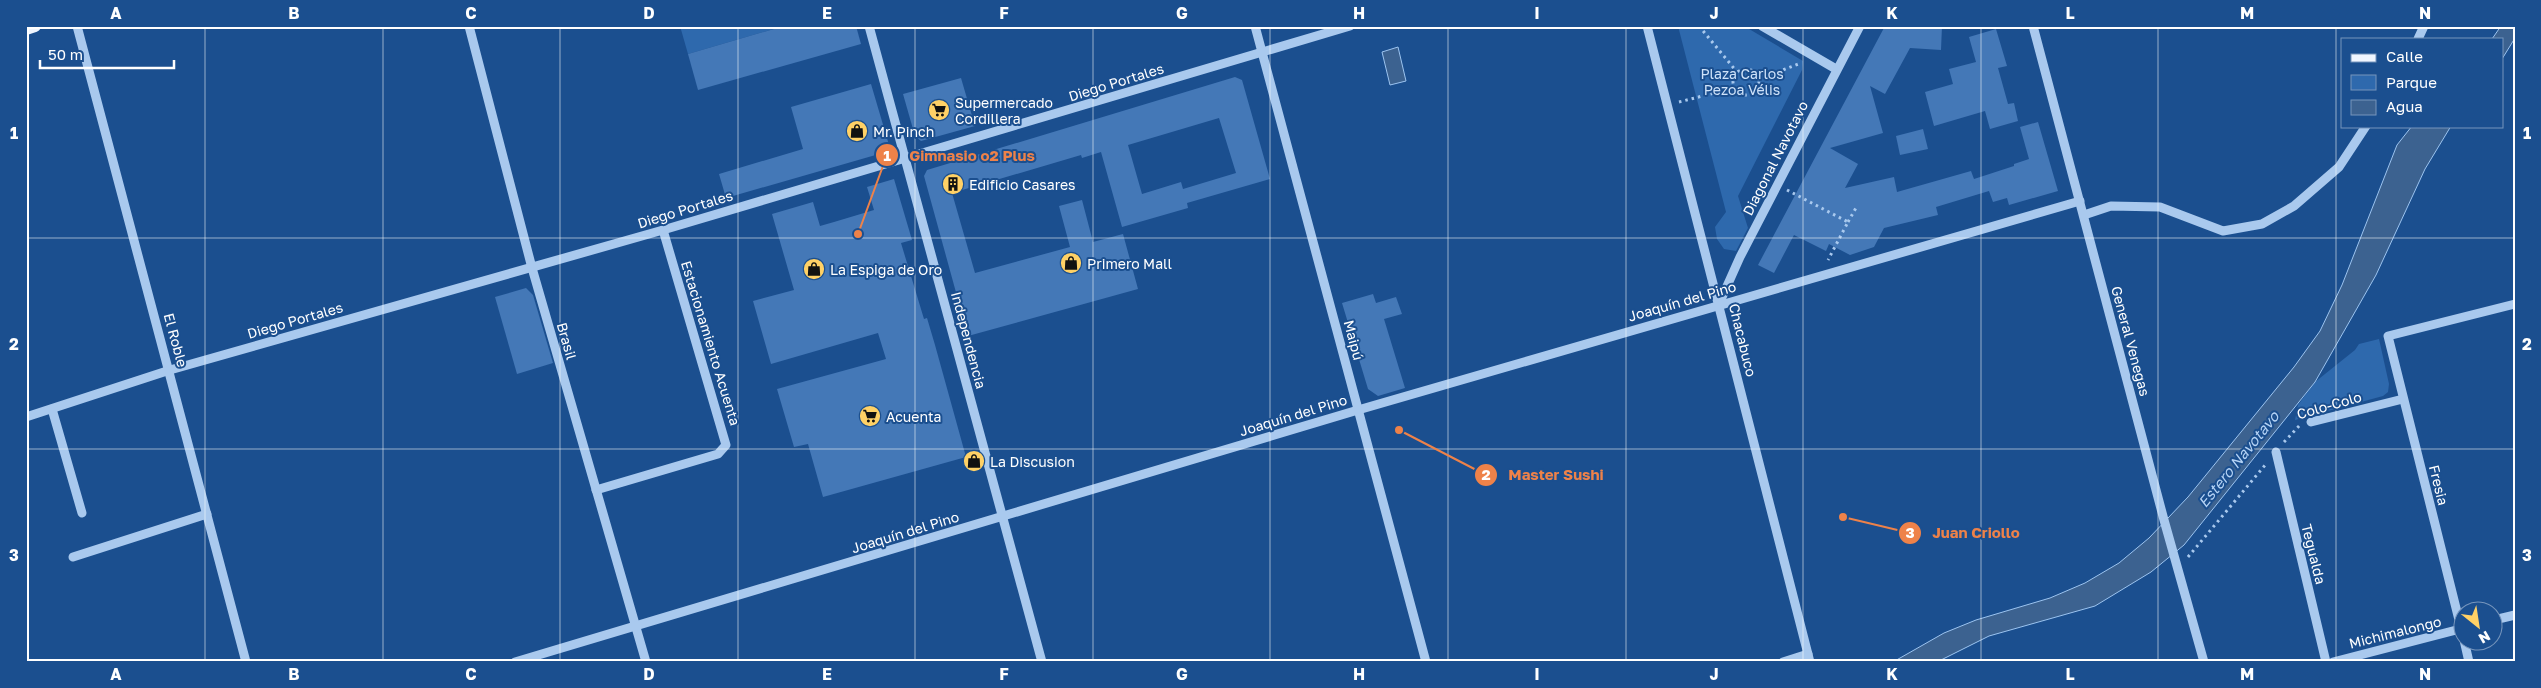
<svg xmlns="http://www.w3.org/2000/svg" width="2541" height="688" viewBox="0 0 2541 688" font-family="'Golos Text',sans-serif">
<rect width="100%" height="100%" fill="#1b4f8f"/>
<!-- green -->
<g fill="#2e69ad">
<polygon points="680,26 784,26 688,54"/>
<polygon points="1678,26 1744,26 1803,61 1802,70 1738,196 1748,228 1736,251 1724,249 1717,239 1715,227 1726,212"/>
<polygon points="2379,339 2389,384 2388,392 2383,396 2295,420 2298,405 2315,382 2355,350 2359,344"/>
</g>
<!-- water -->
<g fill="#3c6290" stroke="#9cc4f0">
<polygon points="2501,26 2515,26 2515,38 2502,59 2502,39 2492,39"/>
<polygon points="1398,47 1406,81 1390,85 1382,52"/>
<polygon points="2412,126 2451,126 2425,169 2376,275 2315,382 2184,545 2151,572 2095,606 1989,636 1937,662 1893,662 1944,633 1976,620 2050,598 2085,583 2119,563 2149,538 2188,497 2294,367 2320,331 2342,285 2397,145"/>
</g>
<!-- building -->
<g fill="#4478b7" fill-rule="evenodd">
<polygon points="784,26 856,26 861,44 698,90 688,54"/>
<polygon points="1885,26 1942,26 1941,50 1910,48 1885,94 1870,86 1883,133 1830,148 1858,164 1845,188 1894,177 1897,192 1971,171 1974,179 2014,166 2014,164 2029,159 2020,127 2038,122 2058,191 2009,205 2007,198 1993,202 1989,191 1936,207 1938,215 1884,228 1874,247 1850,255 1829,244 1826,251 1794,235 1774,273 1758,265"/>
<polygon points="1996,29 2007,66 1998,68 2008,104 2014,103 2018,121 1990,129 1985,111 1934,126 1925,92 1953,84 1949,69 1976,62 1969,37"/>
<path d="M1235,77L1242,80L1270,179L1187,203L1188,208L1122,227L1101,152L1082,158L1081,155L952,193L975,273L1070,247L1059,206L1082,200L1093,242L1123,234L1138,289L968,336L924,176L927,170ZM1219,118L1236,173L1183,189L1181,182L1142,194L1128,145Z"/>
<polygon points="961,78 975,126 921,141 915,136 903,94"/>
<polygon points="871,84 889,145 886,152 726,198 719,174 803,149 791,107"/>
<polygon points="1923,129 1928,149 1900,155 1896,136"/>
<polygon points="894,179 912,240 901,243 924,319 927,318 935,345 966,457 823,497 808,444 794,447 777,389 886,359 878,333 771,364 753,301 794,290 772,214 813,202 820,226 834,222 874,210 867,187"/>
<polygon points="526,288 533,295 553,363 517,374 495,297"/>
<polygon points="1373,294 1376,303 1396,297 1402,314 1384,319 1405,388 1378,396 1368,389 1342,303"/>
</g>
<g fill="none" stroke-linecap="round" stroke-linejoin="round">
<!-- path -->
<g stroke="#a9c9ee" stroke-width="3" stroke-dasharray="2.5 4" stroke-linecap="butt">
<polyline points="1699,26 1737,72"/>
<circle cx="1746" cy="82" r="13"/>
<polyline points="1759,79 1801,63"/>
<polyline points="1679,102 1734,88"/>
<polyline points="1787,190 1848,222 1828,260"/>
<polyline points="1848,222 1857,206"/>
<polyline points="2284,442 2300,425"/>
<polyline points="2188,557 2266,464"/>
</g>
<!-- minor -->
<g stroke="#a9c9ee" stroke-width="9">
<polyline points="77,26 246,662"/>
<polyline points="469,26 532,268 646,662"/>
<polyline points="869,26 1042,662"/>
<polyline points="1255,26 1426,662"/>
<polyline points="1647,26 1810,662"/>
<polyline points="1762,26 1836,69"/>
<polyline points="2033,26 2164,520 2204,662"/>
<polyline points="2418,39 2424,26"/>
<polyline points="2084,215 2111,206 2160,207 2223,231 2262,224 2294,206 2339,167 2366,126"/>
<polyline points="1719,304 1740,257 1860,26"/>
<polyline points="52,409 82,513"/>
<polyline points="26,417 170,370 663,230 1350,26"/>
<polyline points="2311,422 2403,399"/>
<polyline points="2276,452 2326,662"/>
<polyline points="596,490 718,454 726,445 663,230"/>
<polyline points="73,557 207,514"/>
<polyline points="2494,620 2515,615"/>
<polyline points="2464,640 2388,336 2515,304"/>
<polyline points="2464,640 2469,662"/>
<polyline points="515,662 1358,410 2080,201"/>
<polyline points="1783,662 1808,654"/>
<polyline points="2333,662 2464,628"/>
</g>
<!-- major -->
<polyline stroke="#f0f6ff" stroke-width="12" points="26,29 35,26"/>
</g>
<!-- grid -->
<path fill="none" stroke="#fff" stroke-width="1" stroke-opacity="0.55" d="M205,26V662M383,26V662M560,26V662M738,26V662M915,26V662M1093,26V662M1270,26V662M1448,26V662M1626,26V662M1803,26V662M1981,26V662M2158,26V662M2336,26V662M26,238H2515M26,449H2515"/>
<!-- icons -->
<defs>
<g id="supermarket-disc" transform="scale(1.125)"><circle r="9.5" fill="#ffd166" stroke="#1b4f8f"/><path d="M-6-5.5h2.5l.6 2H6L4.5 2H-2.5L-4.4-4H-6ZM-1.5 3.2a1.3 1.3 0 1 0 .1 0ZM3 3.2a1.3 1.3 0 1 0 .1 0Z" fill="#111"/></g>
<g id="shop-disc" transform="scale(1.125)"><circle r="9.5" fill="#ffd166" stroke="#1b4f8f"/><path d="M-5-2.5h2.3a2.7 3.5 0 0 1 5.4 0H5L5.5 6h-11ZM-1.5-2.5h3a1.5 2.3 0 0 0-3 0Z" fill="#111"/></g>
<g id="building-disc" transform="scale(1.125)"><circle r="9.5" fill="#ffd166" stroke="#1b4f8f"/><path d="M-4-6H4V6H1V3H-1V6H-4ZM-2.5-4.3h1.7v1.8h-1.7ZM.8-4.3h1.7v1.8H.8ZM-2.5-1h1.7V.8h-1.7ZM.8-1h1.7V.8H.8Z" fill="#111"/></g>
</defs>
<g fill-rule="evenodd">
<use href="#supermarket-disc" x="939" y="110"/>
<use href="#shop-disc" x="857" y="131"/>
<use href="#building-disc" x="953" y="184"/>
<use href="#shop-disc" x="1071" y="263"/>
<use href="#shop-disc" x="814" y="269"/>
<use href="#supermarket-disc" x="870" y="416"/>
<use href="#shop-disc" x="974" y="461"/>
</g>
<g text-anchor="middle" dominant-baseline="central" stroke-width="4" stroke-linejoin="round" paint-order="stroke">
<!-- park labels -->
<g font-size="14" fill="#cfe3fa" stroke="#1b4f8f">
<text x="1742" y="73">Plaza Carlos<tspan x="1742" dy="16">Pezoa Vélis</tspan></text>
</g>
<!-- street labels -->
<g font-size="14" fill="#fff" stroke="#1b4f8f">
<text transform="translate(1116 82) rotate(-17)">Diego Portales</text>
<text transform="translate(1775 158) rotate(-63)">Diagonal Navotavo</text>
<text transform="translate(685 209) rotate(-17)">Diego Portales</text>
<text transform="translate(1682 301) rotate(-16)">Joaquín del Pino</text>
<text transform="translate(295 320) rotate(-16)">Diego Portales</text>
<text transform="translate(176 340) rotate(75)">El Roble</text>
<text transform="translate(969 340) rotate(75)">Independencia</text>
<text transform="translate(1354 340) rotate(75)">Maipú</text>
<text transform="translate(1743 340) rotate(76)">Chacabuco</text>
<text transform="translate(567 341) rotate(74)">Brasil</text>
<text transform="translate(2131 341) rotate(75)">General Venegas</text>
<text transform="translate(711 343) rotate(73)">Estacionamiento Acuenta</text>
<text transform="translate(2329 405) rotate(-16)">Colo-Colo</text>
<text transform="translate(1293 415) rotate(-17)">Joaquín del Pino</text>
<text transform="translate(2439 485) rotate(76)">Fresia</text>
<text transform="translate(905 532) rotate(-17)">Joaquín del Pino</text>
<text transform="translate(2314 554) rotate(76)">Tegualda</text>
<text transform="translate(2395 632) rotate(-14)">Michimalongo</text>
</g>
<!-- poi labels -->
<g font-size="14" fill="#fff" stroke="#1b4f8f" text-anchor="start">
<text x="955" y="102">Supermercado<tspan x="955" dy="16">Cordillera</tspan></text>
<text x="873" y="131">Mr. Pinch</text>
<text x="969" y="184">Edificio Casares</text>
<text x="1087" y="263">Primero Mall</text>
<text x="830" y="269">La Espiga de Oro</text>
<text x="886" y="416">Acuenta</text>
<text x="990" y="461">La Discusion</text>
</g>
<!-- water labels -->
<g font-size="15" font-style="italic" fill="#b5d3f5" stroke="#1b4f8f">
<text transform="translate(2238 459) rotate(-51)">Estero Navotavo</text>
</g>
</g>
<!-- callouts -->
<path fill="none" stroke="#ee8249" stroke-width="2" d="M858 234L887 155M1399 430L1486 475M1843 517L1910 533"/>
<g fill="#ee8249" stroke="#1b4f8f" stroke-width="2">
<circle cx="858" cy="234" r="5"/>
<circle cx="1399" cy="430" r="5"/>
<circle cx="1843" cy="517" r="5"/>
<circle cx="887" cy="155" r="12"/>
<circle cx="1486" cy="475" r="12"/>
<circle cx="1910" cy="533" r="12"/>
</g>
<g font-size="15" text-anchor="middle" font-weight="bold" fill="#fff">
<text x="887" y="161">1</text>
<text x="1486" y="480">2</text>
<text x="1910" y="538">3</text>
</g>
<g font-size="15" text-anchor="middle" font-weight="bold" fill="#ee8249" stroke="#1b4f8f" stroke-width="4" stroke-linejoin="round" paint-order="stroke">
<text x="972" y="161">Gimnasio o2 Plus</text>
<text x="1556" y="480">Master Sushi</text>
<text x="1976" y="538">Juan Criollo</text>
</g>
<!-- border -->
<rect width="2541" height="688" fill="none" stroke="#1b4f8f" stroke-width="55"/>
<!-- legend -->
<rect x="2341" y="38" width="162" height="90" fill="#1b4f8f" stroke="#7695bc"/>
<rect x="2351" y="54" width="25" height="8" fill="#f0f6ff" stroke="#7695bc"/>
<text x="2386" y="62" font-size="15" fill="#ffffff">Calle</text>
<rect x="2351" y="75" width="25" height="15" fill="#2e69ad" stroke="#7695bc"/>
<text x="2386" y="88" font-size="15" fill="#ffffff">Parque</text>
<rect x="2351" y="100" width="25" height="15" fill="#3c6290" stroke="#7695bc"/>
<text x="2386" y="112" font-size="15" fill="#ffffff">Agua</text>
<!-- north arrow -->
<g transform="translate(2478 626) rotate(150)"><circle r="24" fill="#1b4f8f" stroke="#7695bc"/>
<path d="M0-4L9 19L0 12L-9 19Z" fill="#ffd166"/>
<text y="-8" font-size="14" font-weight="bold" text-anchor="middle" fill="#ffffff">N</text>
</g>
<!-- scale -->
<path d="M40 60v8h134v-8" fill="none" stroke="#ffffff" stroke-width="2.5"/>
<text x="48" y="60" font-size="15" fill="#ffffff" stroke="#1b4f8f" stroke-width="4" paint-order="stroke">50 m</text>
<rect x="28" y="28" width="2486" height="632" fill="none" stroke="#fff" stroke-width="2"/>
<g font-size="16" text-anchor="middle" font-weight="bold" fill="#fff">
<text x="116" y="19">A</text>
<text x="294" y="19">B</text>
<text x="471" y="19">C</text>
<text x="649" y="19">D</text>
<text x="827" y="19">E</text>
<text x="1004" y="19">F</text>
<text x="1182" y="19">G</text>
<text x="1359" y="19">H</text>
<text x="1537" y="19">I</text>
<text x="1714" y="19">J</text>
<text x="1892" y="19">K</text>
<text x="2070" y="19">L</text>
<text x="2247" y="19">M</text>
<text x="2425" y="19">N</text>
<text x="14" y="139">1</text>
<text x="2527" y="139">1</text>
<text x="14" y="350">2</text>
<text x="2527" y="350">2</text>
<text x="14" y="561">3</text>
<text x="2527" y="561">3</text>
<text x="116" y="680">A</text>
<text x="294" y="680">B</text>
<text x="471" y="680">C</text>
<text x="649" y="680">D</text>
<text x="827" y="680">E</text>
<text x="1004" y="680">F</text>
<text x="1182" y="680">G</text>
<text x="1359" y="680">H</text>
<text x="1537" y="680">I</text>
<text x="1714" y="680">J</text>
<text x="1892" y="680">K</text>
<text x="2070" y="680">L</text>
<text x="2247" y="680">M</text>
<text x="2425" y="680">N</text>
</g>
</svg>
